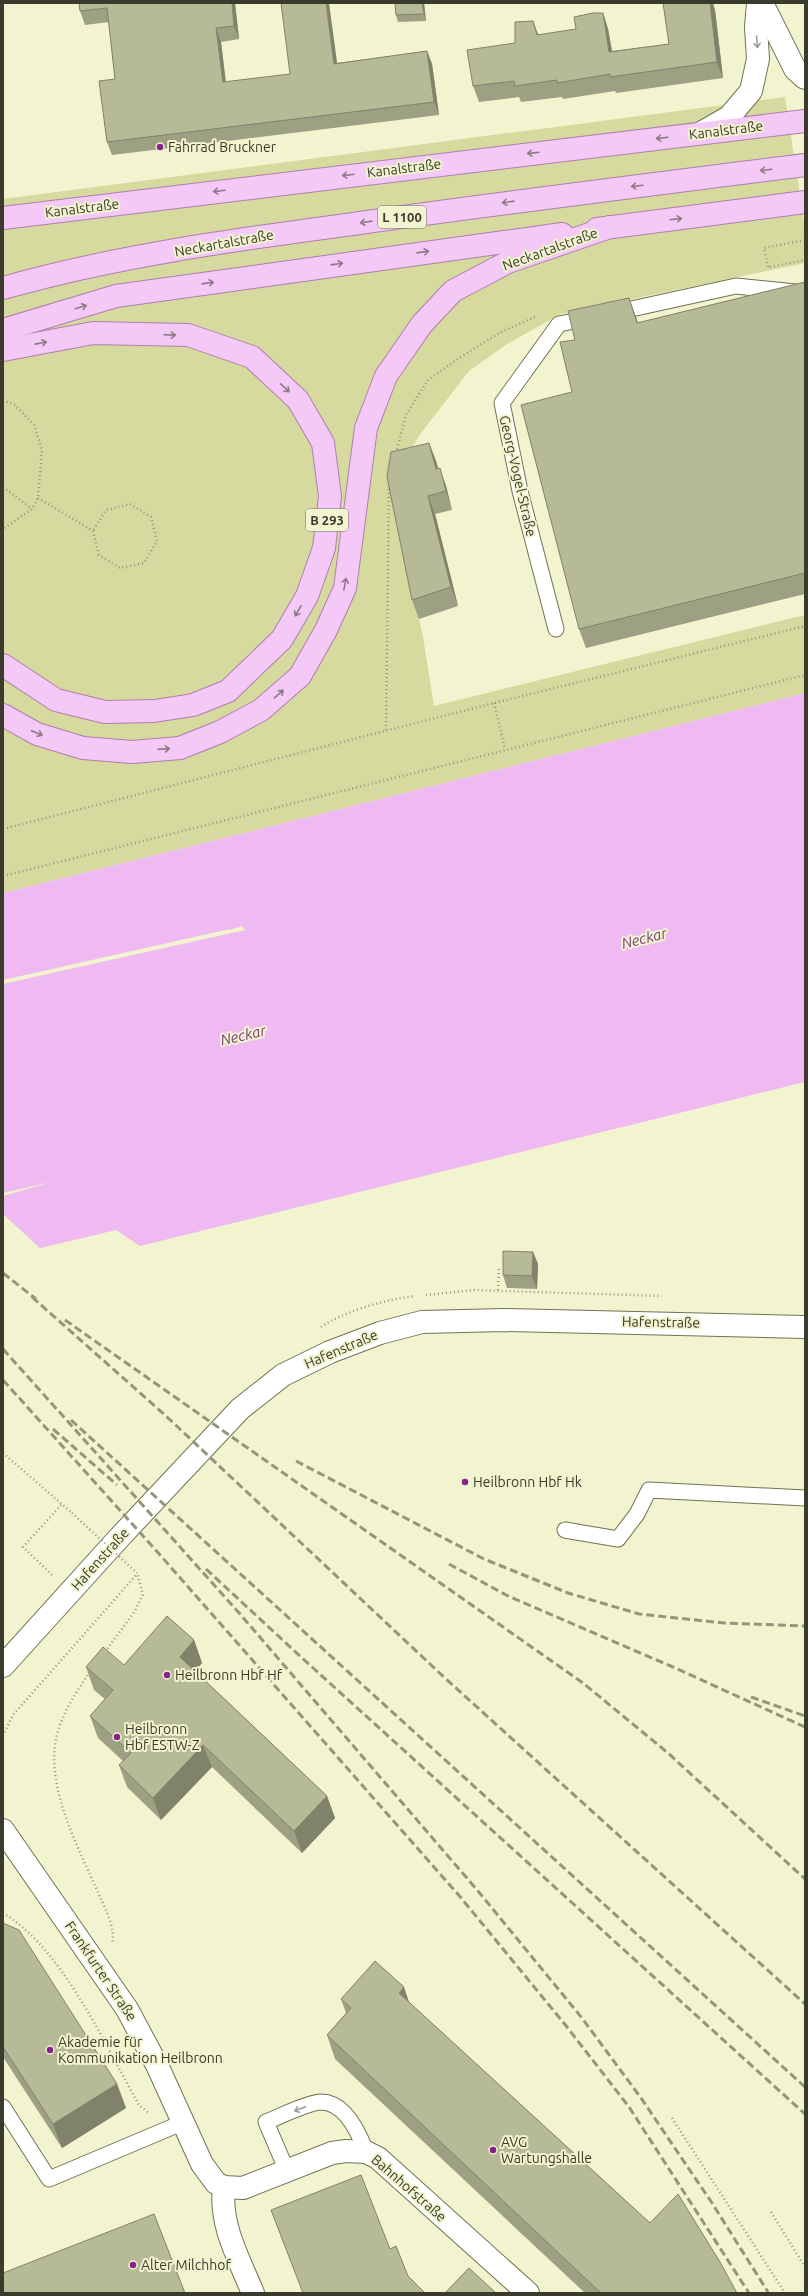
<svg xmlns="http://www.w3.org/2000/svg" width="808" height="2296" viewBox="0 0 808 2296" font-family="Ubuntu,sans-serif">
<rect width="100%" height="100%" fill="#f1f4ce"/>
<!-- green -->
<polygon fill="#d6da9e" points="785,97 805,228 805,263 561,314 507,344 469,371 421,433 398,471 402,543 423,637 434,706 805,615 805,693 3,893 3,199"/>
<!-- water -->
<polygon fill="#efbaf2" points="805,693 805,1082 140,1246 116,1230 3,1257 3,1196 52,1182 3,1193 3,984 245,930 242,926 230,930 230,929 3,980 3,893"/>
<!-- pier -->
<polygon fill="#f1f4ce" points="3,1214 42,1250 3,1259"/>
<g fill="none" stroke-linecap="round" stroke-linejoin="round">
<!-- lane casing -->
<g stroke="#717352" stroke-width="17">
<g id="lane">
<polyline points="613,313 736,286 805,293"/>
<polyline points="556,629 520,491 502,403 559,324 590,318"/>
<polyline points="565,1530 618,1539 637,1514 649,1490 805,1498"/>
<polyline points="3,2107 49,2179 184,2122"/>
<path d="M287,2171L266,2122C281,2116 306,2103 321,2102C345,2102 359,2133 366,2152"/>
</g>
</g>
<!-- street casing -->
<g stroke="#717352" stroke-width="24">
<g id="street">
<polyline points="762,3 795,69 805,78"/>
<polyline points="701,133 729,117 751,91 758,59 756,27 758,3"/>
<polyline points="3,1830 127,2009 157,2065 202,2164 216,2183 224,2187 243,2188 332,2153 346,2151 366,2152 378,2158 528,2293"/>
<path d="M224,2187C219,2224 239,2259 253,2293"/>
</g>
</g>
<!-- secondary casing -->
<g stroke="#717352" stroke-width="24">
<polyline id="secondary" points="3,1666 118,1539 240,1409 283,1375 330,1352 380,1333 422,1322 504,1320 805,1327"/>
</g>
<!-- primary casing -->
<g stroke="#ae7fac" stroke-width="24">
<g id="primary">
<polyline points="3,218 805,121"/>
<polyline points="597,229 805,202"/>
<path d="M3,288C119,255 241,239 360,223C508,202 656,184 805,165"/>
<polyline points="3,330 116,296 562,234"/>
<polyline points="3,350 93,333 188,335 252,357 298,400 323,443 330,496 324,548 307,596 282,639 228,691 193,705 154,711 105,712 56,700 3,665"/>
<polyline points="3,715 37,734 83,748 132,752 180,748 220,732 261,710 300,676 326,630 345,588 366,428 386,376 422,324 453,291 508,262 610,227"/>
</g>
</g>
<!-- path -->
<g stroke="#95977d" stroke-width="2.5" stroke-dasharray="1 3" stroke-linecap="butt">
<polyline points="768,267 764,248 805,240"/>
<polyline points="770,267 805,260"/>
<polyline points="3,400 15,405 34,425 42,450 38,498 32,509 3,529"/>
<polyline points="396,453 406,415 428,380 459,358 501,332 537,316"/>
<polyline points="3,487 32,509"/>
<polyline points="38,498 93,531 99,555 120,568 144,563 157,541 151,517 130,504 106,510 93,531"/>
<polyline points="494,703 505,749"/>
<polyline points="386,730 389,485"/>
<polyline points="3,829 494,703 805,626"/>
<polyline points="3,876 805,675"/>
<polyline points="498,1290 499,1267"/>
<polyline points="426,1295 474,1290 662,1296"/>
<path d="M321,1327C345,1311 387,1299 415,1296"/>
<polyline points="3,1453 72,1513"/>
<polyline points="52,1575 23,1547 62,1504"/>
<polyline points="105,1652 135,1611 143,1594 137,1573"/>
<path d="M90,1672C76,1692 61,1715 56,1739C46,1791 80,1850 100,1897C106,1910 116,1930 112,1943"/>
<polyline points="3,1736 13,1715 137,1574"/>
<path d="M3,1913C63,1949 105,2045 139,2105L149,2113"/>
<polyline points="672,2118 785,2293"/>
<polyline points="771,2212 805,2267"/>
</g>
<!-- lane -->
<use href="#lane" stroke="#fff" stroke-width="15"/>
<!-- street -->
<use href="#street" stroke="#fff" stroke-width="22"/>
<!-- secondary -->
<use href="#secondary" stroke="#fff" stroke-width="22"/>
<!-- primary -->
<use href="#primary" stroke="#f4c8f7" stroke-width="22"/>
<!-- tram -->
<polyline stroke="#94967c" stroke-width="1" points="768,2292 768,2293"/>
<!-- rail -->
<g stroke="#94967c" stroke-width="3" stroke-dasharray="8 4" stroke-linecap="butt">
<polyline points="3,1273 36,1299"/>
<polyline points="32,1297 166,1416 446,1679 805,2004"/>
<polyline points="65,1320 583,1683 668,1753 805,1879"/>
<polyline points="3,1349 240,1614 478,1891 582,2018 641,2098 712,2203 768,2292"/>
<polyline points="3,1380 161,1556 462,1899 567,2027 629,2107 749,2293"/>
<polyline points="71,1420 805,2087"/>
<polyline points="53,1429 117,1485"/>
<polyline points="296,1461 484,1559 568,1593 639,1614 724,1623 805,1626"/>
<polyline points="449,1564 508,1596 673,1667 805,1727"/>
<polyline points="206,1569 301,1657 805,2114"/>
<polyline points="751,1697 805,1716"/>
</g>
<!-- path-bridge -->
<polyline stroke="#95977d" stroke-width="2.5" stroke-dasharray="1 3" stroke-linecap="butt" points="72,1513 137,1573"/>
</g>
<!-- wall -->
<g fill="#9da082">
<polygon points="79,3 235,3 239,39 221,42 226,82 290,74 337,63 427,51 432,64 439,115 112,155 107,142 115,79 109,22 85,25 80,11"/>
<polygon points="395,3 424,3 426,21 398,22 396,15"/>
<polygon points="715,10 723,78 616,93 615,91 563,99 562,97 521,102 519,97 479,102 473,86 515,43 533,21 538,35 576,29 603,13 608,29 612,51 669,44"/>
<polygon points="805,282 805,594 586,648 579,629 572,392 575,340 629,298 638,323"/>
<polygon points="429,443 436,461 438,468 446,486 452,510 435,514 458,606 419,619 412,600"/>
<polygon points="533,1252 538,1264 537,1289 507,1288 503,1275"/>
<polygon points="194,1640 202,1663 195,1671 327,1796 335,1818 302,1853 212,1767 161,1820 127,1787 119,1765 123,1761 98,1738 90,1716 105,1699 94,1690 86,1667 124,1665"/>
<polygon points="3,1923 117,2084 126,2108 62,2148 3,2057"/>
<polygon points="341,1999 410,2003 650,2223 737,2293 585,2293 335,2059 327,2035 346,2013"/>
</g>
<!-- shaded-wall -->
<g fill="#80826a">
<polygon points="232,3 235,3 239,39 234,26"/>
<polygon points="326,3 329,3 339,77 334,64"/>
<polygon points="422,3 424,3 426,21 424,14"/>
<polygon points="710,3 713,3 715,10 723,78 717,62"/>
<polygon points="603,13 608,29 615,68 609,52"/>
<polygon points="533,21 539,37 537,35"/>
<polygon points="216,28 221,42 227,95 223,82"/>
<polygon points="427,51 432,64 439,115 434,102"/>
<polygon points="629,298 636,317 643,342 637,323"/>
<polygon points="429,443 436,461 443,488 436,469"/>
<polygon points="440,468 446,486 452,510 446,491"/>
<polygon points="428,496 435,514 458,606 451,587"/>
<polygon points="533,1252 538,1264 537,1289 532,1276"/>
<polygon points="194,1640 202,1663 188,1679 180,1657"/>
<polygon points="203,1745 212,1767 161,1820 153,1798"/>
<polygon points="327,1796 335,1818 302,1853 294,1831"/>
<polygon points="404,1987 412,2011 399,1993"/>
<polygon points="117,2084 126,2108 62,2148 53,2124"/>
</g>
<!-- building -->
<g fill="#b7ba97" stroke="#80826a">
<polygon points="79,3 232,3 234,26 216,28 223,82 290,74 281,3 326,3 334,64 427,51 434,102 107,142 99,81 115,79 107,8 80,11"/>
<polygon points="395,3 422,3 424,14 396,15"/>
<polygon points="663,3 710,3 717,62 610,77 610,74 557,83 557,80 515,86 514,81 473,86 467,50 515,43 515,22 533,21 537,35 576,29 574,17 593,13 603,13 609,52 669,44"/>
<polygon points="805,282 805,573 579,629 521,405 572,392 560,342 575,340 568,311 629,298 637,323"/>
<polygon points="429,443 436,469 440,468 446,491 428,496 451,587 412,600 387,477 391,452"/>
<polygon points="503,1251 533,1252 532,1276 503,1275"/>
<polygon points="167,1616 194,1640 180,1657 327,1796 294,1831 203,1745 153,1798 119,1765 131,1753 90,1716 113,1690 86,1667 103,1647 124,1665"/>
<polygon points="3,1923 19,1930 117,2084 53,2124 3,2047"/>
<polygon points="375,1961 404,1987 399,1993 650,2223 678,2194 720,2262 737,2293 601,2293 327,2035 351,2008 341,1999"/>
<polygon points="361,2175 390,2249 396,2246 408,2276 425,2293 303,2293 271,2210"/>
<polygon points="154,2214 185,2293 3,2293 3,2273"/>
<polygon points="469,2268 496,2293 445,2293"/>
</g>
<!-- one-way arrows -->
<defs><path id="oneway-shaft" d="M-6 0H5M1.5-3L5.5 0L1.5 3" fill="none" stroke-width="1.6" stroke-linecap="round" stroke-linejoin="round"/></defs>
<g stroke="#9c9d96">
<use href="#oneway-shaft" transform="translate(757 42) rotate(86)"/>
<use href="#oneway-shaft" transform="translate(300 2109) rotate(159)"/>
</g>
<g stroke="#8e7a87">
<use href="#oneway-shaft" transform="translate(662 138) rotate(173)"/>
<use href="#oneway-shaft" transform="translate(533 153) rotate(173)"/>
<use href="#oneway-shaft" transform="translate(766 170) rotate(173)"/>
<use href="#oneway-shaft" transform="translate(348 175) rotate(173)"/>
<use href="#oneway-shaft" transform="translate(637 186) rotate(173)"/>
<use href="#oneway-shaft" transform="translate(219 191) rotate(173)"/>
<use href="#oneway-shaft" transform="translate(508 202) rotate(172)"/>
<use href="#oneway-shaft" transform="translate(676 219) rotate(-7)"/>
<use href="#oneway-shaft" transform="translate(366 222) rotate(172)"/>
<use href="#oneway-shaft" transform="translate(423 252) rotate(-8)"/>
<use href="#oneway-shaft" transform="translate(337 264) rotate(-8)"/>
<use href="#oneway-shaft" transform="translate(208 283) rotate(-8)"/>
<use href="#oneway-shaft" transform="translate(81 307) rotate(-17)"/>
<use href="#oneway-shaft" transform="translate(170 335) rotate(2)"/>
<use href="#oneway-shaft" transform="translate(41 343) rotate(-11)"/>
<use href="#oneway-shaft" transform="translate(285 388) rotate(43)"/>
<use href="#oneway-shaft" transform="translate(345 584) rotate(-79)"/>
<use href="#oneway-shaft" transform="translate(298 611) rotate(120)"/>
<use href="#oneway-shaft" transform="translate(279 694) rotate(-41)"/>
<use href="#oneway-shaft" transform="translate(37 733) rotate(23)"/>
<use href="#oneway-shaft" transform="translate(164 749) rotate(-4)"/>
</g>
<!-- markers -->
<g fill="#85238d" stroke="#f1f4ce" stroke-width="1.5">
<circle cx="160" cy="147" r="4"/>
<circle cx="465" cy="1482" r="4"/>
<circle cx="167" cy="1675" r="4"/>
<circle cx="117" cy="1737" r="4"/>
<circle cx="50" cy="2050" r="4"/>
<circle cx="493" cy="2150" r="4"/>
<circle cx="133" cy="2265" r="4"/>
</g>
<g text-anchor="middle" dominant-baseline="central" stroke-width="4" stroke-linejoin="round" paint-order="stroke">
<!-- shield labels -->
<g fill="#f1f4ce" stroke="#71725d" stroke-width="1">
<rect x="378" y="206" width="48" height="22" rx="3"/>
<rect x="306" y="509" width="42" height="22" rx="3"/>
</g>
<g font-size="13" font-weight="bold" fill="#3a3b2c">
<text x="402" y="217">L 1100</text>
<text x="327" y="520">B 293</text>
</g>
<!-- street labels -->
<g font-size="14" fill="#3a3b2c" stroke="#f1f4ce">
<text transform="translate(726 130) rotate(-7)">Kanalstraße</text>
<text transform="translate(404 168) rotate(-7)">Kanalstraße</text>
<text transform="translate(82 208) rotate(-7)">Kanalstraße</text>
<text transform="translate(224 243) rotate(-10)">Neckartalstraße</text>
<text transform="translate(550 249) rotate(-20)">Neckartalstraße</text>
<text transform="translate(518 476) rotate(77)">Georg-Vogel-Straße</text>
<text transform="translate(661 1322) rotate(1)">Hafenstraße</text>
<text transform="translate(341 1349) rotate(-23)">Hafenstraße</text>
<text transform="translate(100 1559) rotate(-48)">Hafenstraße</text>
<text transform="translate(101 1971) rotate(56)">Frankfurter Straße</text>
<text transform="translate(409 2188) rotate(41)">Bahnhofstraße</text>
</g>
<!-- poi labels -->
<g font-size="14" fill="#3a3b2c" stroke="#f1f4ce" text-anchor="start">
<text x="168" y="147">Fahrrad Bruckner</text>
<text x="473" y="1482">Heilbronn Hbf Hk</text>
<text x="175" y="1675">Heilbronn Hbf Hf</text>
<text x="125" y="1729">Heilbronn<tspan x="125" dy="16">Hbf ESTW-Z</tspan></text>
<text x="58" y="2042">Akademie für<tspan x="58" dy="16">Kommunikation Heilbronn</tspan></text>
<text x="501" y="2142">AVG<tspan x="501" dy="16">Wartungshalle</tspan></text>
<text x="141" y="2265">Alter Milchhof</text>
</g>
<!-- water labels -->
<g font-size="15" font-style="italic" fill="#783a7c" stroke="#f1f4ce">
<text transform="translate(644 938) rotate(-14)">Neckar</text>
<text transform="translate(243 1035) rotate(-13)">Neckar</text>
</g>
</g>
<!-- border -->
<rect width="808" height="2296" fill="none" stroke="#3a3b2c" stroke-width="8"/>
</svg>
